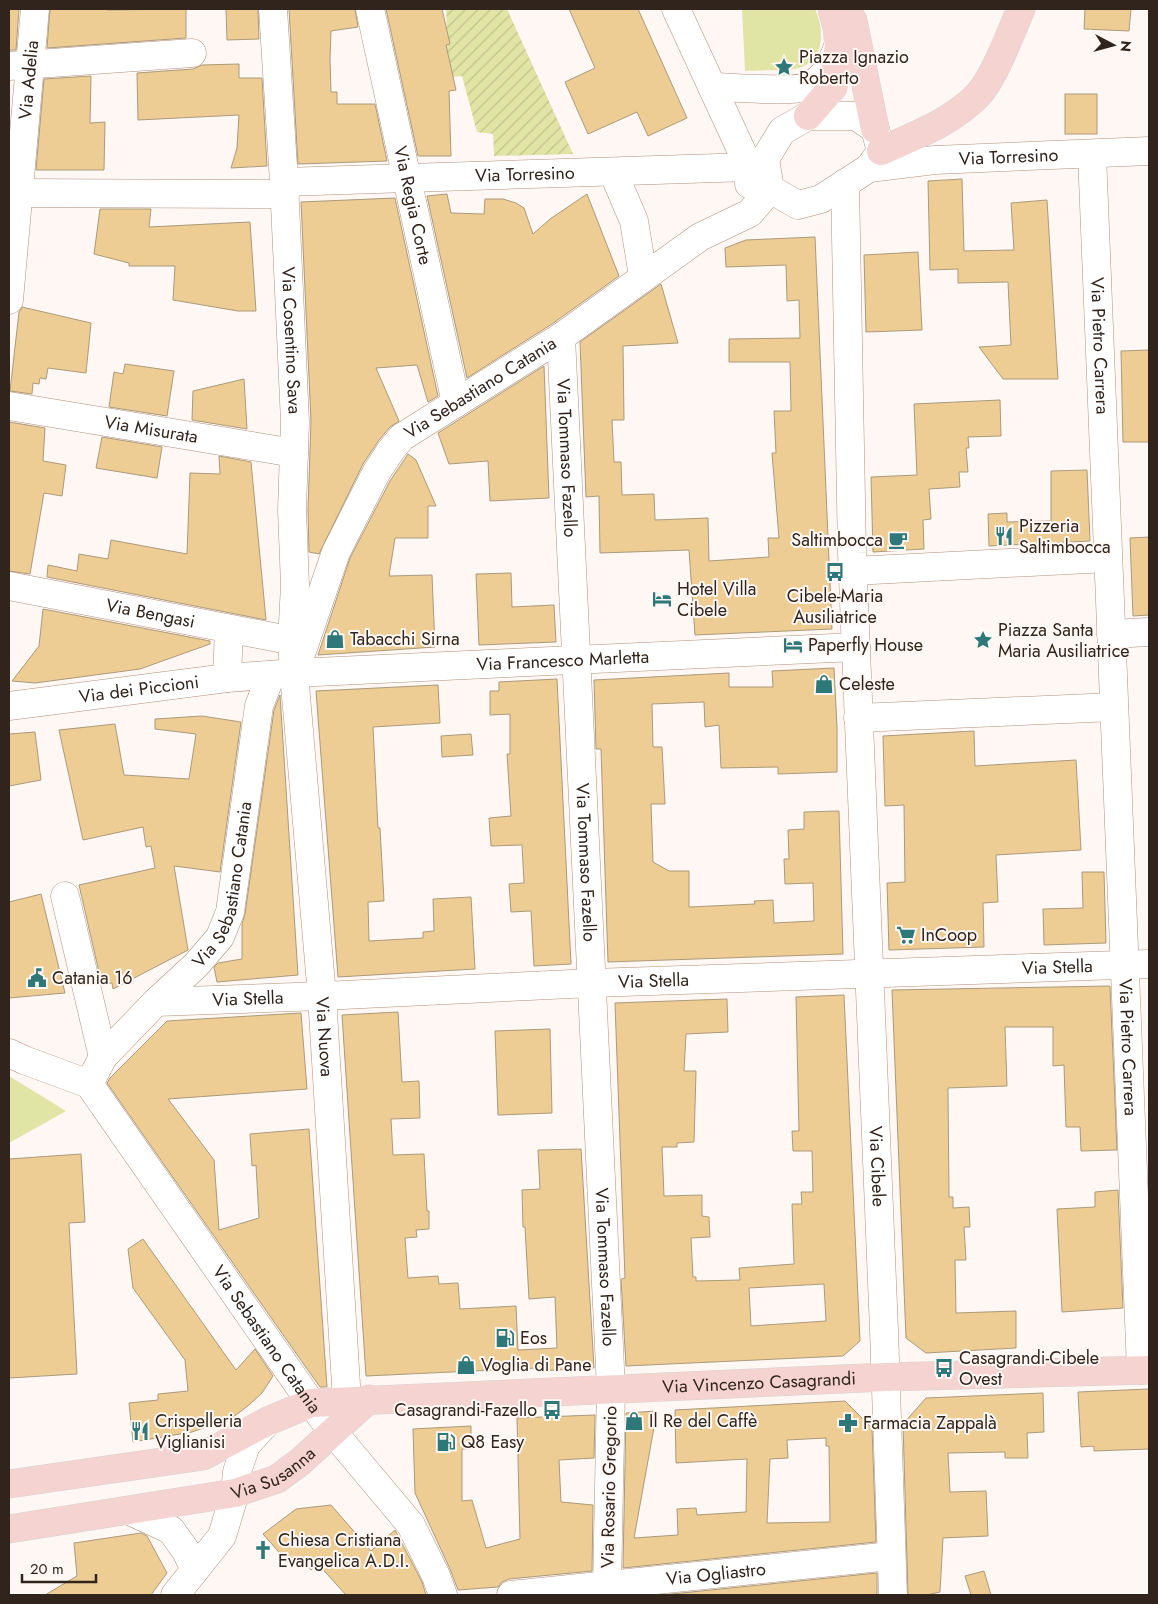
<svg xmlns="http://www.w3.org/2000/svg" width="1158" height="1604" viewBox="0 0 1158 1604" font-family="Jost,sans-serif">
<defs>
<pattern id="garden-furrows" width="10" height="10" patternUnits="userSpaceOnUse" patternTransform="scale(1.25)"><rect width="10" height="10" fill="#e0e4a5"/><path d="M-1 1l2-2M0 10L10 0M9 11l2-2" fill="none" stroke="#c1c38d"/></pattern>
</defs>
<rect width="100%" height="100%" fill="#fef7f3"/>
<!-- grass -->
<g fill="#e0e4a5">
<path d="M742,9H815C824,28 826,60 799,68C788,71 759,70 745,71Z"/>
<polygon points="9,1076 66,1111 9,1143"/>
</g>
<!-- garden -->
<polygon fill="url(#garden-furrows)" points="446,9 507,9 573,154 494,156 493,134 477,132 462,76 453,77 427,49 450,44 447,30"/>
<!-- building -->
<g fill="#edcd93" stroke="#ab9a7b" fill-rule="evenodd">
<polygon points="9,9 19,9 16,50 9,50"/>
<polygon points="50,9 107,9 107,10 186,9 186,38 47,48"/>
<polygon points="226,9 258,9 259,39 227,40"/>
<polygon points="289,9 355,9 358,27 331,31 330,59 331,92 337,92 337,104 375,104 387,161 298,164"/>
<polygon points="386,9 442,9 450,44 446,45 456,90 449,91 451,156 418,156"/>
<polygon points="569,9 638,9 687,118 648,136 637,112 588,134 565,82 595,68"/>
<polygon points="1085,9 1131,9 1129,31 1084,29"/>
<polygon points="239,64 239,78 262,78 267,166 231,168 237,148 239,115 138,120 137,73 193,69 202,65"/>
<polygon points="91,76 90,123 105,122 104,170 36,170 44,79"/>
<rect x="1065" y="94" width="32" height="40"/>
<polygon points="962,179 964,251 1014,250 1011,203 1047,200 1058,379 1003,379 979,347 1011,345 1008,282 958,283 958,269 930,270 928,181"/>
<polygon points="447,194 451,213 484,214 485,199 503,199 516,203 524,208 533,234 550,219 587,194 619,276 552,324 467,378 427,196"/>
<polygon points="395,198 438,396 428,402 417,365 376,368 399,421 390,427 379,440 363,464 319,554 309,552 308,510 311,421 301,202"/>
<polygon points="100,209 151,209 149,227 250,222 256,311 238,311 173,300 175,266 129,266 129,263 94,254"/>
<polygon points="815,237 832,629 695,635 689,550 600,553 599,496 586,497 580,342 661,284 678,343 623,346 624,420 612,420 614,462 621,462 622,495 654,494 655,520 708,518 709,561 769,557 768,538 779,538 772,453 776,453 774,411 791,411 790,362 729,362 729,339 800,338 799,300 787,301 786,265 726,267 725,248 746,240"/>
<polygon points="918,252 922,330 866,332 864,255"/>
<polygon points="22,307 91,323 86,373 48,368 46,379 40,378 39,384 33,383 32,394 10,391 19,312"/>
<polygon points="1149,350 1149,442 1123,442 1121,351"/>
<polygon points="125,364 174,371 167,416 109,407 114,372 123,374"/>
<polygon points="544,366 549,498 490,501 488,461 449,464 438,433"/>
<polygon points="244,379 247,429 192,420 193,391"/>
<polygon points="1000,400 1001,436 968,437 969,448 966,448 968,472 959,472 960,487 929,489 931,519 923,520 924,549 873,552 871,477 917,475 914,404"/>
<polygon points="9,422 45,428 43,461 66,465 62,496 44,493 30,574 9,571"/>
<polygon points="102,437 162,447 157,478 96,468"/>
<polygon points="408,454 416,460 436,506 428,506 428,538 395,538 389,576 432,575 435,647 318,655 350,558 390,481"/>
<polygon points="219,456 251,462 266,620 47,577 48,565 77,571 79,554 108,559 111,540 187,554 190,473 220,474"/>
<polygon points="1087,470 1090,541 989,546 988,514 1007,513 1007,522 1051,521 1051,471"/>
<polygon points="1149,537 1149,615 1133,616 1130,538"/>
<polygon points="511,573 512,607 554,605 556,642 479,645 476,574"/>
<polygon points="43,609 210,641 210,644 140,669 35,683 12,681 39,646"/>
<polygon points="834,668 837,727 837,772 778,774 778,767 721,768 719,725 705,727 704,702 652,704 653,747 662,747 665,804 651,804 653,862 669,871 689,871 689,907 755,904 754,901 773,900 774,923 814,921 813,883 785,884 784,859 789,859 788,830 804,829 804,812 839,811 843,954 608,962 601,749 596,749 594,680 729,673 729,687 773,687 772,671"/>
<polygon points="557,679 571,964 534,966 531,911 511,912 509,884 524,883 522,845 491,846 489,818 511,816 507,754 510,754 510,714 490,715 490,691 499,691 499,682"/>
<polygon points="438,685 440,723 373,727 378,828 380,828 384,901 368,902 369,941 423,938 423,932 434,931 433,899 471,897 475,969 338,977 316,691"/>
<polygon points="280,695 298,975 217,982 214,967 218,963 242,959 242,924 245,914 274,710"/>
<polygon points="202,716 241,722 220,872 174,866 188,950 113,989 112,983 102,985 79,885 155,868 151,846 146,847 143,827 83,840 59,730 115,724 124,775 189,779 196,734 155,729 155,719"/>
<polygon points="974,731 975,766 1076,760 1081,850 996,855 998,902 983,903 984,947 889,950 887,883 905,882 904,805 885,806 883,736"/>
<polygon points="35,732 41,780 9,786 9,734"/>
<polygon points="471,734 473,755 442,757 441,736"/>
<polygon points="1082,872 1104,872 1106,943 1044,945 1043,909 1083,908"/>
<polygon points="41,894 65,993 9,998 9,902"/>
<polygon points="1110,986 1117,1150 1081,1151 1080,1127 1066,1127 1064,1065 1053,1066 1053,1027 1005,1027 1007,1086 948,1088 949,1197 953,1197 953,1208 969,1207 970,1227 964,1227 966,1260 955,1260 956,1313 1016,1311 1016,1348 926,1353 906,1338 892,990"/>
<path d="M844,995L860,1341L843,1356L626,1366L621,1279L625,1278L615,1003L727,999L728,1032L686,1034L684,1071H696L694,1142L677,1143V1147H662L664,1196L702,1195V1216L709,1217L710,1237L691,1238L693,1277H696V1281L740,1280L739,1268L794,1264L792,1204H802L801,1192H813L812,1151H793L792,1131H799L796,997ZM824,1284L826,1321L751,1326L749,1288Z"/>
<polygon points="398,1012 402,1082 419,1081 420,1118 391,1119 393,1155 424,1154 427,1211 429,1211 429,1229 416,1230 417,1237 405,1238 408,1278 438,1276 439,1284 458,1283 460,1309 516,1306 518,1350 557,1348 555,1297 529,1299 525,1227 523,1227 522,1190 540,1189 538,1150 581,1149 594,1368 538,1371 537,1368 366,1376 342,1015"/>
<polygon points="301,1013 307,1089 168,1099 214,1160 219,1230 259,1218 256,1165 252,1166 250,1134 309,1129 327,1387 320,1387 293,1349 107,1083 110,1078 167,1021"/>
<polygon points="550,1029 552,1113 498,1115 495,1031"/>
<polygon points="81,1154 85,1222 69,1223 77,1374 9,1378 9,1159"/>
<polygon points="1118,1190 1123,1308 1062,1312 1057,1209 1095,1207 1095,1192"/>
<polygon points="143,1239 236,1370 255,1349 273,1376 262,1393 249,1405 232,1418 192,1432 133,1442 129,1403 158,1400 158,1394 188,1391 185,1360 133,1288 128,1249"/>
<polygon points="1149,1389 1149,1449 1094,1451 1094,1446 1081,1447 1078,1392"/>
<polygon points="1043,1393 1044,1432 1027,1433 1028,1458 1005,1458 1005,1452 948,1453 950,1492 986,1491 988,1536 943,1538 940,1592 927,1595 908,1595 903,1424 926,1398"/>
<path d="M845,1401L872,1428L876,1542L623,1568L626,1413L657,1411L634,1538L678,1535L677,1509L696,1508L697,1515L746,1512L747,1459L676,1463L675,1410ZM826,1438V1446H829L830,1522L767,1523L770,1459L788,1458L787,1440Z"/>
<polygon points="595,1415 594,1458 559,1460 561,1502 593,1505 592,1571 509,1579 502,1582 498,1587 458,1590 450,1569 415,1493 413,1429 471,1426 471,1449 462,1449 462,1501 472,1500 486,1548 520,1539 517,1418"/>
<polygon points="331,1505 371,1551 395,1530 422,1582 426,1595 346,1595 318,1564 311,1570 301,1558 291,1566 263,1534 296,1509"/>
<polygon points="141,1533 147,1536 167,1573 151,1595 45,1595 77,1576 74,1543"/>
<polygon points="984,1571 991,1595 971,1595 965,1576"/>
<polygon points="877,1573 877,1595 662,1595"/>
</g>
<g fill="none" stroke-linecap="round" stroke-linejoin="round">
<!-- minor casing -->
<g stroke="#b1917d" stroke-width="29">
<g id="minor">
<path id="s1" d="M273,9L284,182L295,422L292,510L295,585L292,641L294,673L322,996L347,1401"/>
<path id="s2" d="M370,9L456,403"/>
<polyline points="676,9 749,167 749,184"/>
<polyline points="9,66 192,53"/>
<path d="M712,87C731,87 795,93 809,86C826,77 832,63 838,46"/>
<polygon points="808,116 856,116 875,129 881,151 869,168 821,199 798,205 770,189 765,159 782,131"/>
<path id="s3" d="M1092,154L1141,1370"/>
<path id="s4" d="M869,168L935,160L1149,151"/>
<polyline points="613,172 634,221 643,276"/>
<path id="s5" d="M284,182L749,167L765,159"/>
<path id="s6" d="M845,183L852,553L884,1330L893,1595"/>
<polyline points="9,193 285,194"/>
<path id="s7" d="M9,300L35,9"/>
<path id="s8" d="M561,337L611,1389L607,1586"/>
<path id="s9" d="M9,406L294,453"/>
<polyline points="853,571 1108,558"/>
<path id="s10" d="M9,586L304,643"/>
<polyline points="1111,634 1149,632"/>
<path id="s11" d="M302,651L336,552L376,473L391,450L402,437L561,337L700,237L750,213L770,189"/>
<polyline points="227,678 229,629"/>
<path id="s12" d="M9,706L227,678L294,673L856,647"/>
<polyline points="858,718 1114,707"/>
<polyline points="65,896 103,1057"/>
<path id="s13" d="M156,1002L322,996L592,983L1149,964"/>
<polyline points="9,1053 24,1060 89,1084"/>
<path id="s14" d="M89,1084L311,1403L333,1432L411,1525L436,1576L443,1595"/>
<path id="s15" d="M89,1084L103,1057L156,1002L196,965L220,937L230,912L259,706L271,675"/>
<polyline points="130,1511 171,1530 186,1551 195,1570"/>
<polyline points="175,1595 222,1536 235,1493 237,1472 246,1445 267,1422"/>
<path id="s16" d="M511,1595L891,1556"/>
</g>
</g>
<!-- major casing -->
<g stroke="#d6d3d2" stroke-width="29">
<g id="major">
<polyline points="846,9 853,21 875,129"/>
<polyline points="808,116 833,87 839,45 837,27 832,9"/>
<path d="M881,151C914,136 952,122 978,95C994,78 1011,32 1021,9"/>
<path id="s17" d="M9,1484L203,1456L268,1421L311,1403L886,1377L1149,1370"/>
<path id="s18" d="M9,1529L235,1493L277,1479L300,1462L369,1399"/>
</g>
</g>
<!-- minor -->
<use href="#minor" stroke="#fff" stroke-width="28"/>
<!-- major -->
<use href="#major" stroke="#f5d3d0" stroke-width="28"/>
</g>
<!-- icons -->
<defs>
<g id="sight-bare" transform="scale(1.5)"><path d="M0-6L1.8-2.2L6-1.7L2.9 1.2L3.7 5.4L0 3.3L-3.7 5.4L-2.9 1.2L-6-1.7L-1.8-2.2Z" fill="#2e787a" stroke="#fef7f3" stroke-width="2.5" paint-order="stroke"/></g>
<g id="restaurant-bare" transform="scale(1.5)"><path d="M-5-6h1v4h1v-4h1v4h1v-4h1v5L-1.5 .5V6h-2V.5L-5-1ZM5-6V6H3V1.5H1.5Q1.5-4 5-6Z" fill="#2e787a" stroke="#fef7f3" stroke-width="2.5" paint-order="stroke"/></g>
<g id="cafe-bare" transform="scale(1.5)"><path d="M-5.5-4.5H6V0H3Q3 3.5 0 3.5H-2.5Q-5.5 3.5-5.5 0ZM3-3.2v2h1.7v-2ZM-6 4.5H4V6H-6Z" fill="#2e787a" stroke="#fef7f3" stroke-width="2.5" paint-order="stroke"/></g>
<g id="bus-bare" transform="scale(1.5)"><path d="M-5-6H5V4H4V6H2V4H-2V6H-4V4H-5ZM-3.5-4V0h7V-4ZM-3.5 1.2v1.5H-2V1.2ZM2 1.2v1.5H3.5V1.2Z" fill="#2e787a" stroke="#fef7f3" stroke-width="2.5" paint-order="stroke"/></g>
<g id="hotel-bare" transform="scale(1.5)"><path d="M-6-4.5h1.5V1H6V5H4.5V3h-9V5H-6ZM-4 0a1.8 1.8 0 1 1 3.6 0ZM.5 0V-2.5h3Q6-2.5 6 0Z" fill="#2e787a" stroke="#fef7f3" stroke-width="2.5" paint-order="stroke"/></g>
<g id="shop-bare" transform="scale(1.5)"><path d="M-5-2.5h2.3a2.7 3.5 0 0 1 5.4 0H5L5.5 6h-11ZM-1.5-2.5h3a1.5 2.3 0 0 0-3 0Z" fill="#2e787a" stroke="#fef7f3" stroke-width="2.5" paint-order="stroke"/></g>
<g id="supermarket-bare" transform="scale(1.5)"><path d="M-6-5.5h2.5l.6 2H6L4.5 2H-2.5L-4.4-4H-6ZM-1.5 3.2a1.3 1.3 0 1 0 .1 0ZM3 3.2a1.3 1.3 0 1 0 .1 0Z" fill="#2e787a" stroke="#fef7f3" stroke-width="2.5" paint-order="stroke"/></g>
<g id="civic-bare" transform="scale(1.5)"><path d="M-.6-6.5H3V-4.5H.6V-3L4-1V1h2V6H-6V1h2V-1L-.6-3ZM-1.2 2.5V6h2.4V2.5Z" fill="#2e787a" stroke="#fef7f3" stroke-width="2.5" paint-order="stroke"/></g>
<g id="fuel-bare" transform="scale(1.5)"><path d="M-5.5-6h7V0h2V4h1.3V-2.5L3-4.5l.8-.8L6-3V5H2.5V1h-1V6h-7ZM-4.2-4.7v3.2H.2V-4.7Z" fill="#2e787a" stroke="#fef7f3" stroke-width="2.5" paint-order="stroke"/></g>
<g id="pharmacy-bare" transform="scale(1.5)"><path d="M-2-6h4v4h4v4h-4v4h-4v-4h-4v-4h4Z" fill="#2e787a" stroke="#fef7f3" stroke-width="2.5" paint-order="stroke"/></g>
<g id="church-bare" transform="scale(1.5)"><path d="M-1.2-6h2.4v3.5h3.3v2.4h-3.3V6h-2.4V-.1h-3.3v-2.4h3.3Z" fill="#2e787a" stroke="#fef7f3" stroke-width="2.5" paint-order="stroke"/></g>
</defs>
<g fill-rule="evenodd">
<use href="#sight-bare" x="784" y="67"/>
<use href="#restaurant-bare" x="1004" y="536"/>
<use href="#cafe-bare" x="898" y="540"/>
<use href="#bus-bare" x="835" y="572"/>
<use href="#hotel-bare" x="662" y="599"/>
<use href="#shop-bare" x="335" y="639"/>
<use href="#sight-bare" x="983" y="640"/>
<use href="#hotel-bare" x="793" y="645"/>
<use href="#shop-bare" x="824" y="684"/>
<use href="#supermarket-bare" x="906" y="935"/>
<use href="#civic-bare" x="37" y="978"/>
<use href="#fuel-bare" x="505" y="1338"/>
<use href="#shop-bare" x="466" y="1365"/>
<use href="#bus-bare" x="944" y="1368"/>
<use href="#bus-bare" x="552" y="1410"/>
<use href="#shop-bare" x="634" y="1421"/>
<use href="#pharmacy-bare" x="848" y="1423"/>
<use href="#restaurant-bare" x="140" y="1431"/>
<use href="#fuel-bare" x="446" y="1442"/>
<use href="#church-bare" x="263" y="1550"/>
</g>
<g text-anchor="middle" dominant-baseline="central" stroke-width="4" stroke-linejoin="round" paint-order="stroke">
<!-- poi labels -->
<g font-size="18" fill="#31241c" stroke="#fef7f3" text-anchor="start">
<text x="799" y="57">Piazza Ignazio<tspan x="799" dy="21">Roberto</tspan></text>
<text x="1019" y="526">Pizzeria<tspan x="1019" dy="21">Saltimbocca</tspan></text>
<text x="883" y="540" text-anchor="end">Saltimbocca</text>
<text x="677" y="589">Hotel Villa<tspan x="677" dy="21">Cibele</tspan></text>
<text x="835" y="596" text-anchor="middle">Cibele-Maria<tspan x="835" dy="21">Ausiliatrice</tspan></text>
<text x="998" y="630">Piazza Santa<tspan x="998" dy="21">Maria Ausiliatrice</tspan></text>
<text x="350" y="639">Tabacchi Sirna</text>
<text x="808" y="645">Paperfly House</text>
<text x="839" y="684">Celeste</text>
<text x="921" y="935">InCoop</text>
<text x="52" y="978">Catania 16</text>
<text x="520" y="1338">Eos</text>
<text x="959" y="1358">Casagrandi-Cibele<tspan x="959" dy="21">Ovest</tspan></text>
<text x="481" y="1365">Voglia di Pane</text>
<text x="537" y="1410" text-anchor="end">Casagrandi-Fazello</text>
<text x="155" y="1421">Crispelleria<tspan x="155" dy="21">Viglianisi</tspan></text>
<text x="649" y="1421">Il Re del Caffè</text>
<text x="863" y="1423">Farmacia Zappalà</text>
<text x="461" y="1442">Q8 Easy</text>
<text x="278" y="1540">Chiesa Cristiana<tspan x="278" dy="21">Evangelica A.D.I.</tspan></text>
</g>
<!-- street labels -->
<g font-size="18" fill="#31241c" stroke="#fef7f3">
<text stroke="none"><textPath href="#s7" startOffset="221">Via Adelia</textPath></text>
<text stroke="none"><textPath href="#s4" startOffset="140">Via Torresino</textPath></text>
<text stroke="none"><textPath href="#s5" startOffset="241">Via Torresino</textPath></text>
<text stroke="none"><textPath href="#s2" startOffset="201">Via Regia Corte</textPath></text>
<text stroke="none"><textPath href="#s1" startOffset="332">Via Cosentino Sava</textPath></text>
<text stroke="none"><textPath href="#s3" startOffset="192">Via Pietro Carrera</textPath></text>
<text stroke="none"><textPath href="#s11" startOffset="330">Via Sebastiano Catania</textPath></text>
<text stroke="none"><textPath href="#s9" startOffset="144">Via Misurata</textPath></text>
<text stroke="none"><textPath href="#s8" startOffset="121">Via Tommaso Fazello</textPath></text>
<text stroke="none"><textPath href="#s10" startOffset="144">Via Bengasi</textPath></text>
<text stroke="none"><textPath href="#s12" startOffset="556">Via Francesco Marletta</textPath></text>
<text stroke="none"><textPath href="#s12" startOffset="131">Via dei Piccioni</textPath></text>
<text stroke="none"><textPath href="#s8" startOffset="526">Via Tommaso Fazello</textPath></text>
<text stroke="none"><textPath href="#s15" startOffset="249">Via Sebastiano Catania</textPath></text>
<text stroke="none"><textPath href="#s13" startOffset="902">Via Stella</textPath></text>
<text stroke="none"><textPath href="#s13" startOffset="498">Via Stella</textPath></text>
<text stroke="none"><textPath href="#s13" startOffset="92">Via Stella</textPath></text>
<text stroke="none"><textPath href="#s1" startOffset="1030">Via Nuova</textPath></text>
<text stroke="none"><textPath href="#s3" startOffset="894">Via Pietro Carrera</textPath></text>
<text stroke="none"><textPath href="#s6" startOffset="984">Via Cibele</textPath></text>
<text stroke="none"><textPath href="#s8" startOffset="931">Via Tommaso Fazello</textPath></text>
<text stroke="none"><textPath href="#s14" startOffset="311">Via Sebastiano Catania</textPath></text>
<text stroke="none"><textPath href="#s17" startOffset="765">Via Vincenzo Casagrandi</textPath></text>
<text stroke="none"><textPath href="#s18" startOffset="272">Via Susanna</textPath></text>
<text transform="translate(609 1487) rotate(-89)">Via Rosario Gregorio</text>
<text stroke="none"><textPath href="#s16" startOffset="206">Via Ogliastro</textPath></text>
</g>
</g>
<!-- border -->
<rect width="1158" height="1604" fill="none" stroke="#31241c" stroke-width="20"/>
<!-- north arrow -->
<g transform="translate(1113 45) rotate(96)" stroke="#fef7f3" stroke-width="4" paint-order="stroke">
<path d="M0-4L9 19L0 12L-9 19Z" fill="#31241c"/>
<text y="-8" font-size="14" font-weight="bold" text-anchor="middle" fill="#31241c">N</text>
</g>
<!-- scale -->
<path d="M22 1574v8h74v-8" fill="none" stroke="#31241c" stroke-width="2.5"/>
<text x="30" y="1574" font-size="15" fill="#31241c" stroke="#fef7f3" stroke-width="4" paint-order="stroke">20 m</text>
</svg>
